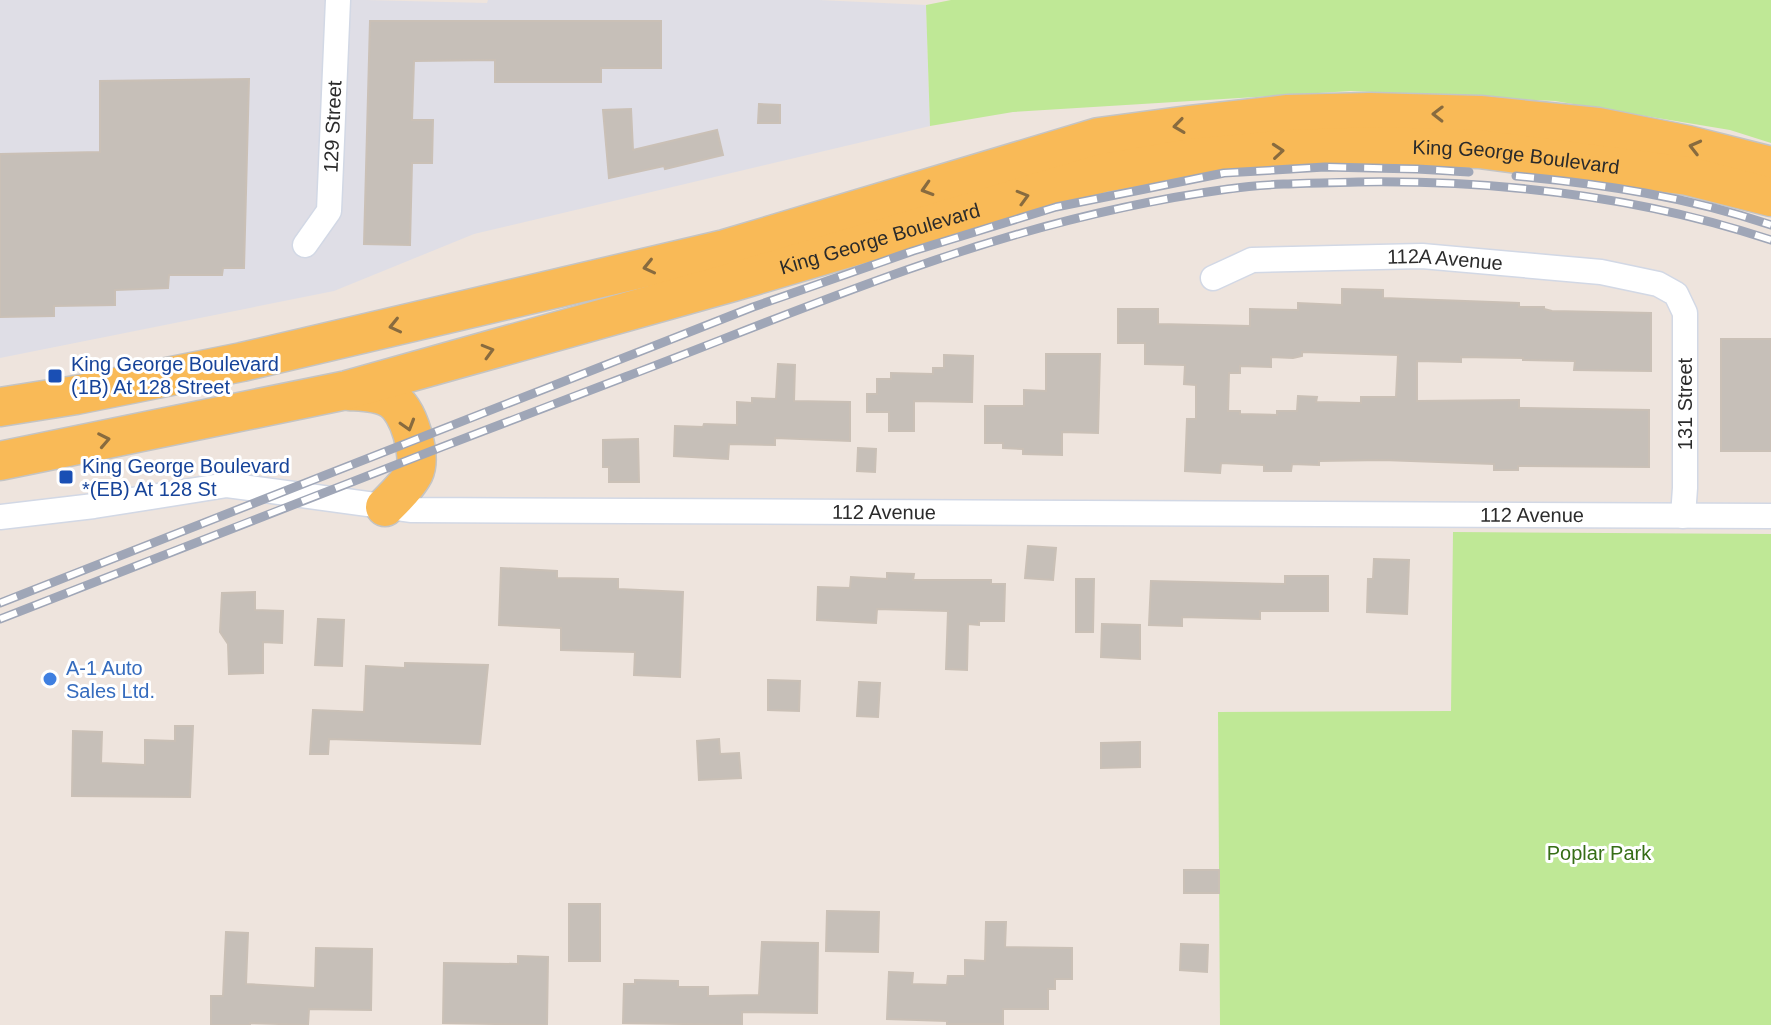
<svg xmlns="http://www.w3.org/2000/svg" width="1771" height="1025" viewBox="0 0 1771 1025" font-family="Helvetica,sans-serif">
<rect width="100%" height="100%" fill="#eee4dd"/>
<!-- industrial -->
<polygon fill="#dfdee6" points="0,0 365,0 487,3 488,0 819,0 926,5 930,126 474,234 334,291 0,358"/>
<!-- green -->
<g fill="#bfe896">
<polygon points="951,0 1771,0 1771,143 1730,130 1555,101 1351,91 1013,112 930,126 926,5"/>
<polygon points="1453,532 1771,534 1771,1025 1220,1025 1218,712 1451,711"/>
</g>
<!-- building -->
<g fill="#c6bfb8" stroke="#cac0b6" stroke-width="2" fill-rule="evenodd">
<polygon points="370,21 661,21 661,68 601,68 601,82 495,82 495,60 414,61 412,120 433,120 432,163 412,163 410,245 364,244"/>
<polygon points="249,79 244,268 223,268 222,275 169,275 168,288 115,290 115,305 54,306 54,316 0,317 0,154 100,152 100,81"/>
<polygon points="759,104 780,105 780,123 758,123"/>
<polygon points="631,109 633,150 717,130 723,155 665,169 664,166 609,178 603,110"/>
<path d="M1342,289L1383,290V298L1519,303V307H1544V309L1552,311L1651,313V371L1574,370L1575,361L1523,360V358L1461,357V362L1417,361V401L1519,400V408L1649,410V467L1518,466V470H1494V464L1383,460L1319,461V465L1292,464L1291,471H1264V465L1221,463L1220,473L1185,471L1187,419H1196V385L1184,384L1185,365L1145,364V343H1118V309H1158V324L1250,326V309L1298,310V303L1342,305ZM1302,352L1398,355L1396,397H1361V403L1316,402L1317,397L1298,396L1297,411H1277V415L1240,414V411H1228L1229,373H1240V366L1271,367V357L1293,358L1302,356Z"/>
<rect x="1721" y="339" width="50" height="112"/>
<polygon points="1046,354 1100,354 1098,433 1062,432 1062,455 1023,454 1023,449 1003,448 1003,443 985,443 985,406 1024,406 1024,390 1046,391"/>
<polygon points="944,355 973,356 972,402 914,401 914,431 889,431 889,412 867,412 867,394 877,394 877,379 891,379 891,373 933,374 933,368 944,368"/>
<polygon points="778,364 795,365 794,401 850,402 850,441 775,438 775,445 729,444 728,459 674,456 675,426 703,427 704,424 737,425 737,402 752,403 752,398 776,399"/>
<polygon points="638,439 639,482 609,482 609,467 603,467 603,440"/>
<polygon points="858,448 876,449 875,472 857,471"/>
<polygon points="1028,546 1056,548 1053,580 1025,578"/>
<polygon points="1374,559 1409,560 1407,614 1367,612 1368,579 1373,579"/>
<polygon points="501,568 557,571 557,578 618,579 618,589 683,592 680,677 634,675 635,652 561,650 561,628 499,625"/>
<polygon points="887,573 914,574 913,580 991,580 991,584 1005,584 1004,621 979,621 979,625 968,624 967,670 946,669 948,611 877,609 876,623 817,620 818,587 850,588 851,577 887,579"/>
<polygon points="1285,576 1328,576 1328,611 1260,611 1260,619 1182,617 1182,626 1149,625 1151,581 1285,584"/>
<polygon points="1076,579 1094,579 1093,632 1076,632"/>
<polygon points="255,592 255,610 283,611 282,643 263,642 263,673 229,674 228,644 220,632 222,593"/>
<polygon points="318,619 344,620 342,666 315,665"/>
<polygon points="1102,624 1140,625 1140,659 1101,657"/>
<polygon points="405,663 488,665 480,744 329,739 328,754 310,754 313,710 364,712 366,666 405,668"/>
<polygon points="768,680 800,681 799,711 768,710"/>
<polygon points="859,682 880,683 878,717 857,716"/>
<polygon points="175,726 193,726 190,797 72,796 73,731 102,732 101,763 145,765 145,740 175,741"/>
<polygon points="719,739 720,754 739,753 741,778 699,780 697,741"/>
<polygon points="1140,742 1140,767 1101,768 1101,743"/>
<rect x="1184" y="870" width="35" height="23"/>
<rect x="569" y="904" width="31" height="57"/>
<polygon points="827,911 879,912 878,952 826,951"/>
<polygon points="986,922 1006,922 1005,947 1072,948 1072,979 1055,979 1055,989 1048,989 1048,1009 1003,1009 1003,1024 947,1024 947,1021 887,1019 889,972 913,973 912,984 947,985 948,976 965,976 965,960 985,961"/>
<polygon points="226,932 248,933 246,984 315,988 316,948 372,949 371,1010 309,1009 308,1025 250,1023 250,1025 211,1025 211,996 223,996"/>
<polygon points="762,942 818,943 817,1013 742,1012 742,1025 623,1023 624,984 635,984 635,980 678,981 678,987 708,987 708,996 759,995"/>
<polygon points="1181,944 1208,945 1207,972 1180,970"/>
<polygon points="518,956 548,957 547,1025 443,1023 444,963 518,964"/>
</g>
<g fill="none" stroke-linecap="round" stroke-linejoin="round">
<!-- minor casing -->
<g stroke="#d2d8e5" stroke-width="27">
<g id="minor">
<path id="s1" d="M305,245L329,211L338,0"/>
<path id="s2" d="M1213,278L1252,260L1422,256L1601,272L1658,284L1676,294L1685,313V488L1683,516"/>
<path id="s3" d="M0,517L94,506L227,485L412,510L1771,516"/>
</g>
</g>
<!-- primary casing -->
<g stroke="#c4c4c4" stroke-width="41">
<g id="primary">
<path d="M349,391C363,392 381,392 392,400C409,410 422,456 414,473C407,486 395,497 385,507"/>
<polyline points="0,407 76,395 242,362 725,249 1099,137 1189,125 1288,114 1370,112 1480,115 1598,127 1688,145 1771,166"/>
<path id="s4" d="M0,461L347,390L733,282L1103,173L1190,158L1290,149L1377,146L1479,149L1688,176L1771,197"/>
</g>
</g>
<!-- minor -->
<use href="#minor" stroke="#fff" stroke-width="24"/>
<!-- primary -->
<use href="#primary" stroke="#f9ba57" stroke-width="38"/>
<!-- rail casing -->
<g stroke="#9fa6b7" stroke-width="9">
<g id="rail">
<path d="M1516,176C1603,184 1688,197 1771,225"/>
<polyline points="0,603 753,307 913,251 1056,207 1224,173 1325,167 1417,169 1469,172"/>
<path d="M0,619C208,538 416,456 625,377C723,340 821,299 921,265C1018,231 1126,203 1228,189C1271,183 1315,183 1358,182C1497,180 1639,196 1771,240"/>
</g>
</g>
<!-- rail -->
<use href="#rail" stroke="#fff" stroke-width="6" stroke-dasharray="18" stroke-linecap="butt"/>
</g>
<!-- one-way arrows -->
<defs><path id="oneway-chevron" d="M-2-3.5L2.5 0L-2 3.5" fill="none" stroke-width="1.6" stroke-linecap="round" stroke-linejoin="round" transform="scale(2)"/></defs>
<g stroke="#886b3f">
<use href="#oneway-chevron" transform="translate(1438 114) rotate(-179)"/>
<use href="#oneway-chevron" transform="translate(1179 126) rotate(172)"/>
<use href="#oneway-chevron" transform="translate(1695 147) rotate(-166)"/>
<use href="#oneway-chevron" transform="translate(1278 151) rotate(-5)"/>
<use href="#oneway-chevron" transform="translate(927 189) rotate(163)"/>
<use href="#oneway-chevron" transform="translate(1023 197) rotate(-16)"/>
<use href="#oneway-chevron" transform="translate(649 267) rotate(167)"/>
<use href="#oneway-chevron" transform="translate(395 326) rotate(167)"/>
<use href="#oneway-chevron" transform="translate(488 351) rotate(-16)"/>
<use href="#oneway-chevron" transform="translate(408 425) rotate(73)"/>
<use href="#oneway-chevron" transform="translate(104 440) rotate(-11)"/>
</g>
<!-- markers -->
<g fill="#1a4fb4" stroke="#fff" stroke-width="3">
<rect x="47" y="368" width="16" height="16" rx="4"/>
<rect x="58" y="469" width="16" height="16" rx="4"/>
</g>
<circle fill="#3f7fe0" stroke="#fff" stroke-width="3" cx="50" cy="679" r="8"/>
<g text-anchor="middle" dominant-baseline="central" stroke-width="6" stroke-linejoin="round" paint-order="stroke">
<!-- street labels -->
<g font-size="20" fill="#2b2b2b" stroke="#fff">
<text stroke="none"><textPath href="#s1" startOffset="126">129 Street</textPath></text>
<text stroke="none"><textPath href="#s4" startOffset="1556">King George Boulevard</textPath></text>
<text stroke="none"><textPath href="#s4" startOffset="908">King George Boulevard</textPath></text>
<text stroke="none"><textPath href="#s2" startOffset="236">112A Avenue</textPath></text>
<text transform="translate(1685 404) rotate(-90)">131 Street</text>
<text stroke="none"><textPath href="#s3" startOffset="888">112 Avenue</textPath></text>
<text stroke="none"><textPath href="#s3" startOffset="1536">112 Avenue</textPath></text>
</g>
<!-- transit labels -->
<g font-size="20" fill="#164399" stroke="#fff" text-anchor="start">
<text x="71" y="364">King George Boulevard<tspan x="71" dy="23">(1B) At 128 Street</tspan></text>
<text x="82" y="466">King George Boulevard<tspan x="82" dy="23">*(EB) At 128 St</tspan></text>
</g>
<!-- shop labels -->
<g font-size="20" fill="#366cbe" stroke="#fff" text-anchor="start">
<text x="66" y="668">A-1 Auto<tspan x="66" dy="23">Sales Ltd.</tspan></text>
</g>
<!-- park labels -->
<g font-size="20" fill="#366e16" stroke="#fff">
<text x="1599" y="853">Poplar Park</text>
</g>
</g>
</svg>
